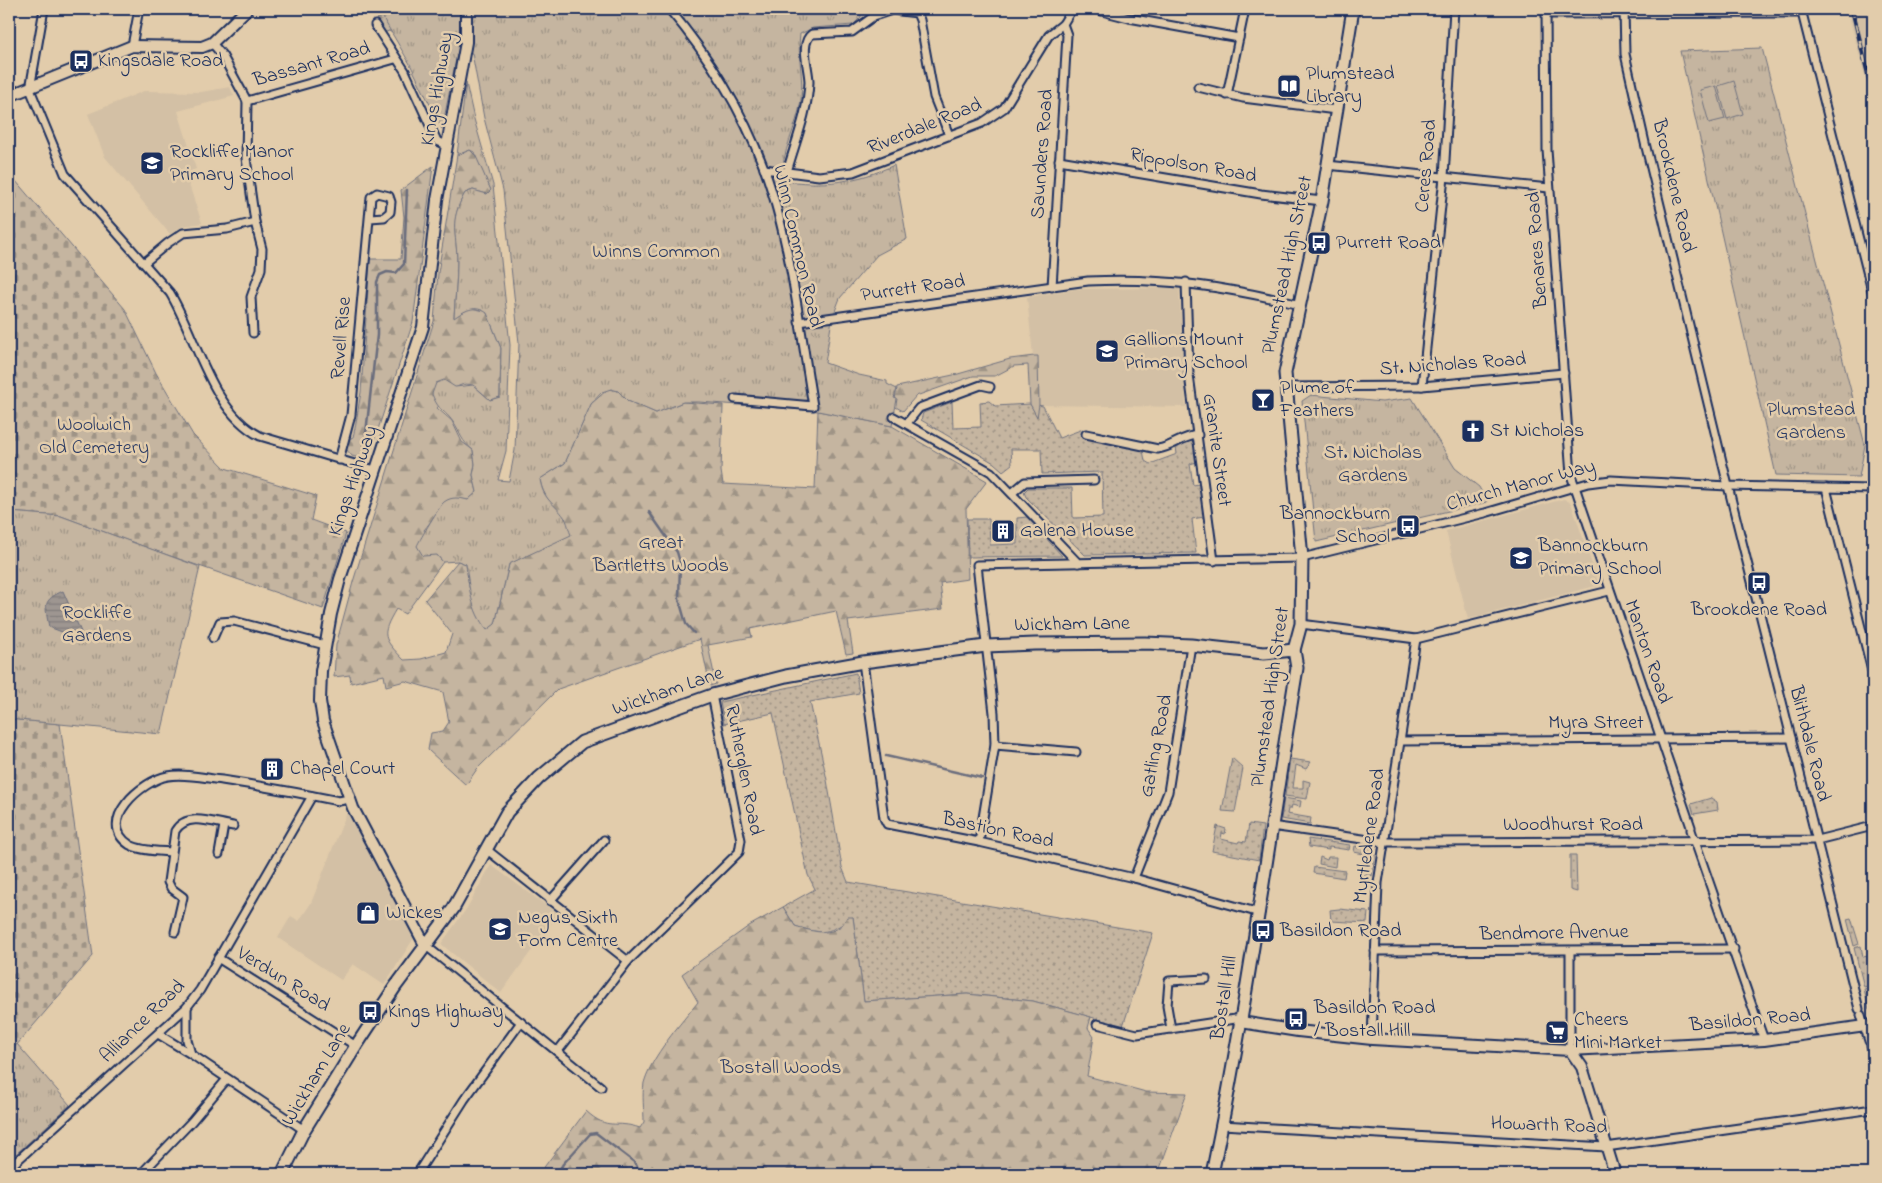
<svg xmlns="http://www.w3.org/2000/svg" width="1882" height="1183" viewBox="0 0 1882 1183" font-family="'Indie Flower',sans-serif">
<defs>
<pattern id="grass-dots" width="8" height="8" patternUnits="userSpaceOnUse" patternTransform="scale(1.25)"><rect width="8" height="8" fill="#c5b5a0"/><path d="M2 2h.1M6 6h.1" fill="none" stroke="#9f9486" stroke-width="1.8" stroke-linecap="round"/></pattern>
<pattern id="forest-firs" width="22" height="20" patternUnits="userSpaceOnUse" patternTransform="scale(1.25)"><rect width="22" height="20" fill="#c5b5a0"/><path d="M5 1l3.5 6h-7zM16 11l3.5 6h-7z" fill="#9f9486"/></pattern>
<pattern id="cemetery-stones" width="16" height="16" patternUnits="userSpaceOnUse" patternTransform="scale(1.25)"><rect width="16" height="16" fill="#c5b5a0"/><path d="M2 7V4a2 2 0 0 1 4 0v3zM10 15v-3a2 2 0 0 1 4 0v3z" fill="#9f9486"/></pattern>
<pattern id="park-tufts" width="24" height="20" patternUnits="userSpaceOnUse" patternTransform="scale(1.25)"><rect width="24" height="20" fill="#c5b5a0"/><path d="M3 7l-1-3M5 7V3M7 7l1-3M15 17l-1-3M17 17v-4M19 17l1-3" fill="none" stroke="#9f9486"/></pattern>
<pattern id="water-rules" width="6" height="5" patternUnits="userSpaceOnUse" patternTransform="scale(1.25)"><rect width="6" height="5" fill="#9e9691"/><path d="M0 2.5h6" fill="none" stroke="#807b7a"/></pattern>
</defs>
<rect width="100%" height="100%" fill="#e2ccab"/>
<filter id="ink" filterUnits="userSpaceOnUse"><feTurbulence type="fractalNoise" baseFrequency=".02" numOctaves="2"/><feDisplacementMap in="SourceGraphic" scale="10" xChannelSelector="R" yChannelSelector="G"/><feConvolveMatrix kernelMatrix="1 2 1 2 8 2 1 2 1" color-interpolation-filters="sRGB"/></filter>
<g filter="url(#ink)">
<!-- built -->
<g fill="#d3c0a5">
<polygon points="1847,9 1873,9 1873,108 1868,87"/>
<polygon points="230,87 234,96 178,111 196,169 185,173 202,223 183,226 170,234 105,157 88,114 144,91 201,92"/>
<polygon points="1179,288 1186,407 1038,405 1027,297 1077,289"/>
<polygon points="1564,499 1571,503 1599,585 1468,619 1446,531"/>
<polygon points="347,812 414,938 384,985 353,964 341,980 278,938 291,916 299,921 311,903"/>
<polygon points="491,865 558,914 501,993 441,944 467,908"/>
</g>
<!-- grass -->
<g fill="url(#grass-dots)" stroke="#70727f">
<polygon points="989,401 995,406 1030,404 1037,416 1037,405 1043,406 1059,438 1083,429 1084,438 1143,450 1145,461 1150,464 1177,454 1176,447 1191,440 1194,443 1197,462 1190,464 1193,485 1199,484 1204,517 1192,519 1196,553 1085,555 1026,497 1024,492 1028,488 1072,488 1073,518 1103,517 1102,472 1042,474 1041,449 1011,449 1012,464 1003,471 994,463 921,420 923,413 952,402 953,428 981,427 980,402"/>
<polygon points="1027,517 1062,556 968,557 967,519 989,519 990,545 1017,544 1017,518"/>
<path d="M856,673L859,693L810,702L827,780L842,867L848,882L1153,933L1123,1026L1033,1001L967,994L864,1001L853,917C829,934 823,935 795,926L783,907L815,889L808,875L773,713L724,724L720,702Z"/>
<polygon points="1232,758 1243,768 1235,812 1222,811"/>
<polygon points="1290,759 1311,762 1306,769 1296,765 1293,788 1303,788 1303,780 1310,782 1307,799 1285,796"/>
<polygon points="1284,798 1301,801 1300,807 1292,805 1291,809 1288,809 1287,814 1311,818 1310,824 1281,819"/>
<polygon points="1711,798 1717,802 1718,810 1694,814 1691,804"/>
<polygon points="1249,824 1263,826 1259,860 1212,851 1217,826 1226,829 1225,834 1222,833 1221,839 1238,843 1239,841 1246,842"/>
<polygon points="1308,839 1350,845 1349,850 1329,847 1329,850 1309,847"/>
<polygon points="1355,846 1376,849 1372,876 1363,875 1367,874 1369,852 1364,851 1364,854 1354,852"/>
<polygon points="1570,855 1576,855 1577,892 1570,890"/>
<polygon points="1320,857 1327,860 1328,857 1336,857 1335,867 1319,864"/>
<polygon points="1314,867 1345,871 1344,878 1313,873"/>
<polygon points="1339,909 1368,912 1367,923 1331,921 1330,910"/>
<polygon points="1851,918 1859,944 1854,946 1847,919"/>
<polygon points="1861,946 1863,957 1873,955 1873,984 1864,987 1854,948"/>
<polygon points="1873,987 1873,1010 1869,1010 1864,989"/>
</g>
<!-- forest -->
<g fill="url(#forest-firs)" stroke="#70727f">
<polygon points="383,14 395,35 389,31 383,33 377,26 376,20"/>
<path d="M470,150L477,157L491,190L487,194L473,190L465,193C449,221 457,233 457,262C457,280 455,299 454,317L471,308L485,311L487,313L501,348L500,397L490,400C485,396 477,387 472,385C456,380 446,398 437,408L452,421L462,442L473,450L475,464L473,475L477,492L468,500C440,495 440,512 424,530L437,555L443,562L405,614L396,609C380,636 383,638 404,660L421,659L446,652L452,634L425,600L458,561L466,564L469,587L487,629L495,624L509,564L542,547L566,519C554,508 542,496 540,479L565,463L591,404L608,389L618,391L628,401L656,413L683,402L723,405L721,471L723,484L815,489L818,411L892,426L987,481L966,509L968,579L940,583L943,609L848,621L853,653L846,654L836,611L750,629L752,637L708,645L716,684L710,686L700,639L558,689L477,769L466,785L428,750L431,733L443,731L449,722L443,692L405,681L386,686L384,675L351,683L350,675L334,677L336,645L353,582L434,321L438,273L457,155Z"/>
<path d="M433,166L413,322L368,460L352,456L346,449L349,439L353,437C357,422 358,408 361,392L370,259H401L404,217L401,190Z"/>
<polygon points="1034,356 1038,356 1039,405 1037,417 1030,404 1028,365 1014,366 995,376 973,376 916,396 903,411 894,406 897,387 958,374 1010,359"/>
<path d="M783,907L795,926C814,932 837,939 847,917H853L864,1001L967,994L1033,1001L1091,1017L1088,1028L1094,1037L1087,1076L1146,1092L1187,1093L1158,1174H539L586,1111C609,1132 614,1119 640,1128L644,1122C644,1110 642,1095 644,1083C651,1057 681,1023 698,1002L682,974L749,926Z"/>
</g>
<!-- cemetery -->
<g fill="url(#cemetery-stones)" stroke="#70727f">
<polygon points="9,173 125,309 156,373 193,435 225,468 316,496 311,520 346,533 323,609 156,551 61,516 9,512"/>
<polygon points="9,719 60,724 93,956 9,1054"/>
</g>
<!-- park -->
<g fill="url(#park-tufts)" stroke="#70727f">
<path d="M387,9H861V17L853,25L813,28L800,34C797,56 804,77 801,100C797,128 781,151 782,180C821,187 858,182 894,165L907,239L877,255L840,298L832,319L825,363L859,375L887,381V384L897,389L894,398L897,399L892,426L818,411L699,402H683L656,413L628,401L618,391L611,389L602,392L591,404L565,463L540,479C543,502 557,504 566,520C568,524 569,531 571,535L509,564L495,624L487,630C471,611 469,587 466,564L458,561L443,562L437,555L423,556L417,546C420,539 440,505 444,502C452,496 460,498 468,500L477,492L473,475L475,464L473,450C461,441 461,434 453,422C444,409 439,412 432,394L436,383L444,380L455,387L473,385L490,400L500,397L501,348L487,313C475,304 464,311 454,318C455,299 457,281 457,262C457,232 448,223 465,193L473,190L487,194L491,190L474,152L470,150L457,155L466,83L474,119L493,185L510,345L506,451L498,480L509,481L515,450L519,343L503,190L484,118L472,53L457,54L442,129L410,64L380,13Z"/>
<polygon points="1762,48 1865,445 1859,477 1776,475 1680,51"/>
<polygon points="1311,395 1382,402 1412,398 1455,468 1479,487 1487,502 1316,542 1302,401"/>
<polygon points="9,512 61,516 200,567 161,734 9,719"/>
<polygon points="17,1044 70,1105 16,1154 9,1147 9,1054"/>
</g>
<!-- pitch -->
<g fill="#c5b5a0" stroke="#70727f">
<polygon points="1734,81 1743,114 1727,119 1718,86"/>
<polygon points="1716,86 1725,119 1709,123 1700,90"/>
</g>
<!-- water -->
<path fill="url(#water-rules)" stroke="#6a6d7d" d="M63,591L81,632H62L49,627C45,606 42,600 63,591Z"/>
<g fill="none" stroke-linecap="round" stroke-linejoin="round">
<!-- stream -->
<g stroke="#6a6d7d" stroke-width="2.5">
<polyline points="364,451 377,335 377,282 380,275 387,272 396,273 404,264 407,190"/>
<polyline points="649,512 677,552 680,562 679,599 686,624 694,633"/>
<polyline points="886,756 982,778"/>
<polyline points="557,1174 563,1164 590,1134 596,1133 634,1162 642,1174"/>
</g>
<!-- street casing -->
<g stroke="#1b2f5e" stroke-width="11">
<g id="street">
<path d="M44,9L30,89L65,174L170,293C197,338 211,411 260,436L375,470"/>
<path d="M669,9C709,56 742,110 764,168C791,242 800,329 813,406L735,399"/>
<polyline points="1094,9 1129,18 1239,38"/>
<polyline points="1546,9 1547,150 1571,475 1691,827"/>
<polyline points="1624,9 1625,54 1645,143 1728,486 1859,1009"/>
<polyline points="1801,9 1873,295"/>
<polyline points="1546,14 1802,13"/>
<polyline points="375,25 405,71 437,141 447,145"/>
<polyline points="212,43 222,55 247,101 395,59"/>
<polyline points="132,46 139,9"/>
<polyline points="1198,87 1243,98 1336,110"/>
<polyline points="1227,95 1245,9"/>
<polyline points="247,101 246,158 255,222 262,249 261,269 251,297 253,333"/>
<polyline points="1059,160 1261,194 1322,201"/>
<polyline points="1327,165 1549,188"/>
<polyline points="764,169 819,176 853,172 982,123 1004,108 1049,35 1063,24 1072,9"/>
<path d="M787,172C795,143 808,112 809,82C809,68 799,43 812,34L852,32L874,16L892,10L917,13L920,20L934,97L949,135"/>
<polyline points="144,263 168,243 183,233 227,229 255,222"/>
<polyline points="1186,282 1189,375 1214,561"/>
<polyline points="1052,287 1067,35 1063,24"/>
<path d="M799,322L1088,281C1163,277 1228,287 1300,305"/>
<polyline points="1422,386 1444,177 1454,9"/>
<polyline points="1285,387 1422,386 1564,373"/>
<polyline points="894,417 991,472 1078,563"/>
<polyline points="907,423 919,408 981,385 990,387"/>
<path d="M1086,434L1158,449C1173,447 1182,436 1198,435"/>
<polyline points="339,460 351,415 371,197 377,193 389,196 391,202 390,212 384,217 370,218"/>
<polyline points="1826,488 1873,675"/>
<polyline points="1012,493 1025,482 1094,480"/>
<polyline points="1301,624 1416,639 1609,591"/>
<polyline points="213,638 220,622 234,621 325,645"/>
<polyline points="863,662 884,818 887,824 979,842 1134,878 1260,913"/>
<polyline points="1400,741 1791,738"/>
<polyline points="995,745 1076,752"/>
<polyline points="1271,826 1384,842 1429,842 1817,840 1873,826"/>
<polyline points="1691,830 1764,1040"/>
<polyline points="979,842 995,745 994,713 977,565 1302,558 1485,513 1588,483 1611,480 1728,486 1873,489"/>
<polyline points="486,849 628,961"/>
<path d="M171,852C159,851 141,851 130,845C94,822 143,780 168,776C185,773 205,778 222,780C261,786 300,793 339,801L349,799"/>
<polyline points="219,854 224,825"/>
<polyline points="1134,878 1168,792 1191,645"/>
<polyline points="550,901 604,840"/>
<path d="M175,932L183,897L171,888L168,882L175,831C187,811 214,823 233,826"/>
<polyline points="425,945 601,1087"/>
<polyline points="1375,951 1734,949"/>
<polyline points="218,958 356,1046"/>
<polyline points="187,1007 187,1040 191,1054 304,1130"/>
<polyline points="1861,1015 1869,1041"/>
<polyline points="1097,1024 1137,1034 1242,1018"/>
<polyline points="1171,1029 1167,1006 1169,981 1206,979"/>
<polyline points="158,1034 191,1054"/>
<polyline points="1372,1039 1378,883 1416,639"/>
<polyline points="1871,1046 1873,1053"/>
<polyline points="1570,1050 1570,951"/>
<polyline points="558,1051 628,961 739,852 741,840 712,695"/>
<polyline points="1222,1125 1606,1147 1873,1109"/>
<polyline points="9,1168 187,1007 200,990 312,796"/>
<polyline points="141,1174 192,1121 227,1079"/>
<polyline points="417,1174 464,1100 521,1022"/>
</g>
</g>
<!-- secondary casing -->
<g stroke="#1b2f5e" stroke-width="14">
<g id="secondary">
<polyline points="9,96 132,46 202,47 212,43 247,9"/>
<polyline points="425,945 353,808 323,721 320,701 321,671 331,614 340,579 423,327 437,200 466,42 466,9"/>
<polyline points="1241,1022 1298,1031 1372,1039 1570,1050 1764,1040 1873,1025"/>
<polyline points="1570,1050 1582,1067 1615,1174"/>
</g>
</g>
<!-- primary casing -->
<g stroke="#1b2f5e" stroke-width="15">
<g id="primary">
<polyline points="282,1174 304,1130 356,1046 395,987 453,909 507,812 539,778 582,742 712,695 786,676 863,662 986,646 1035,644 1145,643 1191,645 1264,653 1294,650"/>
<path d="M1212,1174C1247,1006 1269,837 1297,668L1294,650L1301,624L1302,558L1285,373L1322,201L1353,9"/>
</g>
</g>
<!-- street -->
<use href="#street" stroke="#e2ccab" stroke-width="7"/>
<!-- secondary -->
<use href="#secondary" stroke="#e2ccab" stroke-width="10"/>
<!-- primary -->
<use href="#primary" stroke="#e2ccab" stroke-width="11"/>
<!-- rail casing -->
<g stroke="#1b2f5e" stroke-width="4.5">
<g id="rail">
<polyline points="1852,9 1873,94"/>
<polyline points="1872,9 1873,15"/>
</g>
</g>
<!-- rail -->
<use href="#rail" stroke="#e2ccab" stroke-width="2.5" stroke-dasharray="8" stroke-linecap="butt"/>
</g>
</g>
<!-- icons -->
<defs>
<g id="bus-square" transform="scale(1.25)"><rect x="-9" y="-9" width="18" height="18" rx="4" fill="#1b2f5e" stroke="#e2ccab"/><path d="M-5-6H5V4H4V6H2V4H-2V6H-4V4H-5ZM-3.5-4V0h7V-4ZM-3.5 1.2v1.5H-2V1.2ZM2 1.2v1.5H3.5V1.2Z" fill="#fff"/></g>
<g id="library-square" transform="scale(1.25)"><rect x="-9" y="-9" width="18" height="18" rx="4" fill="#1b2f5e" stroke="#e2ccab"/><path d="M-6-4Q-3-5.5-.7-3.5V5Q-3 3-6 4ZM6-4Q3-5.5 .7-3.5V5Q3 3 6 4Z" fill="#fff"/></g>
<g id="school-square" transform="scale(1.25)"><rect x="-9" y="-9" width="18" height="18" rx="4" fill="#1b2f5e" stroke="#e2ccab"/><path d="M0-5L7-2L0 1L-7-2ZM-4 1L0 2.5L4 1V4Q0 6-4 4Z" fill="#fff"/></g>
<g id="bar-square" transform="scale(1.25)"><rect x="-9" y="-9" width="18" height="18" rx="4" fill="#1b2f5e" stroke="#e2ccab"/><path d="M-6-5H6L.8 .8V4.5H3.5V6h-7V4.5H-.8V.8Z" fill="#fff"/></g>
<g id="church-square" transform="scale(1.25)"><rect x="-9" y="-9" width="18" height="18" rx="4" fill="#1b2f5e" stroke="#e2ccab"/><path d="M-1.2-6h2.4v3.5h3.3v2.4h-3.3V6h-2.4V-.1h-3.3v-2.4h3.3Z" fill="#fff"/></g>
<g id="building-square" transform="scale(1.25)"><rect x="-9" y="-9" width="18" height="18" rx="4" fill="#1b2f5e" stroke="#e2ccab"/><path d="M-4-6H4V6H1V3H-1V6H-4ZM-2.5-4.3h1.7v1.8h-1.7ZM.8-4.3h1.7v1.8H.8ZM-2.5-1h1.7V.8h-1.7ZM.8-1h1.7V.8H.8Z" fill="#fff"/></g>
<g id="shop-square" transform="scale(1.25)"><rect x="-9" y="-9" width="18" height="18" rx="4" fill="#1b2f5e" stroke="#e2ccab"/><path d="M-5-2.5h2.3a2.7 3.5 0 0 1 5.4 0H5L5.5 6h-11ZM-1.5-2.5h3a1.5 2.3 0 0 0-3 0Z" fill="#fff"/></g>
<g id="supermarket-square" transform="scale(1.25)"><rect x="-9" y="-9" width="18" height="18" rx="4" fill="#1b2f5e" stroke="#e2ccab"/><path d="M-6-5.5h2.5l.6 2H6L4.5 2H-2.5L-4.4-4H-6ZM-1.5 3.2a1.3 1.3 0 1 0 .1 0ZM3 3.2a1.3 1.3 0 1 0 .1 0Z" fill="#fff"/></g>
</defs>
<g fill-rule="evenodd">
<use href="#bus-square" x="81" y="61"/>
<use href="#library-square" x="1289" y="86"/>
<use href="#school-square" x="152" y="163"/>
<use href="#bus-square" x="1319" y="243"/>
<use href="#school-square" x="1107" y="351"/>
<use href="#bar-square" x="1263" y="400"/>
<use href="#church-square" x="1473" y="431"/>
<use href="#bus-square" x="1408" y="526"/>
<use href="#building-square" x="1003" y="531"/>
<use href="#school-square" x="1521" y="558"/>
<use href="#bus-square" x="1759" y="583"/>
<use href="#building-square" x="272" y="769"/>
<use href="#shop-square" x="368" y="913"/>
<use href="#school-square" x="500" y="929"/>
<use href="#bus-square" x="1263" y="931"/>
<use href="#bus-square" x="370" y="1012"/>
<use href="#bus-square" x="1296" y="1019"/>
<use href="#supermarket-square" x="1557" y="1032"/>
</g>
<g text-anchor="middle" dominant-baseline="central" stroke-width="5" stroke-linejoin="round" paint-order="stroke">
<!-- poi labels -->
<g font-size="20" fill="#1b2f5e" stroke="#e2ccab" text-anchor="start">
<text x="98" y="61">Kingsdale Road</text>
<text x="1306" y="74">Plumstead<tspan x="1306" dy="23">Library</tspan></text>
<text x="170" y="152">Rockliffe Manor<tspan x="170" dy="23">Primary School</tspan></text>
<text x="1336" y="243">Purrett Road</text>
<text x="1124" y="340">Gallions Mount<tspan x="1124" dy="23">Primary School</tspan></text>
<text x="1280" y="388">Plume of<tspan x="1280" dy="23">Feathers</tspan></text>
<text x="1490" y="431">St Nicholas</text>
<text x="1390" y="514" text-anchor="end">Bannockburn<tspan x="1390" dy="23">School</tspan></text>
<text x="1020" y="531">Galena House</text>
<text x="1538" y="546">Bannockburn<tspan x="1538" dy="23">Primary School</tspan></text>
<text x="1759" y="610" text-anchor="middle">Brookdene Road</text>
<text x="290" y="769">Chapel Court</text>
<text x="386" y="913">Wickes</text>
<text x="518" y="918">Negus Sixth<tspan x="518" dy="23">Form Centre</tspan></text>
<text x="1280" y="931">Basildon Road</text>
<text x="1314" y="1008">Basildon Road<tspan x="1314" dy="23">/ Bostall Hill</tspan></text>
<text x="388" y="1012">Kings Highway</text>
<text x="1574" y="1020">Cheers<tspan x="1574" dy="23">Mini Market</tspan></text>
</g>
<!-- street labels -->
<g font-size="20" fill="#1b2f5e" stroke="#e2ccab">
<text transform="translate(312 65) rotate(-16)">Bassant Road</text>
<text transform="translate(438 89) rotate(-80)">Kings Highway</text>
<text transform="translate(925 127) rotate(-22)">Riverdale Road</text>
<text transform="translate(1043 154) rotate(-86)">Saunders Road</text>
<text transform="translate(1193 166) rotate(10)">Rippolson Road</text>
<text transform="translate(1427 166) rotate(-85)">Ceres Road</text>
<text transform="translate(1673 186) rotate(77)">Brookdene Road</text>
<text transform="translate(797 246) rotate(77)">Winn Common Road</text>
<text transform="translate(1538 250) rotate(-94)">Benares Road</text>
<text transform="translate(1288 265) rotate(-78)">Plumstead High Street</text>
<text transform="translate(913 289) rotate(-8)">Purrett Road</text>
<text transform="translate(342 338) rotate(-85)">Revell Rise</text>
<text transform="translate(1453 365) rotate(-4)">St. Nicholas Road</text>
<text transform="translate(1216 450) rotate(82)">Granite Street</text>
<text transform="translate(354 481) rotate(-71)">Kings Highway</text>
<text transform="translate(1521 486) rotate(-15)">Church Manor Way</text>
<text transform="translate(1072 625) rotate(-1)">Wickham Lane</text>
<text transform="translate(1647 652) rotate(71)">Manton Road</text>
<text transform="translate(668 692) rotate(-19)">Wickham Lane</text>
<text transform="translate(1271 697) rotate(-82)">Plumstead High Street</text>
<text x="1596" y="723">Myra Street</text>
<text transform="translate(1809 744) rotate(76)">Blithdale Road</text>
<text transform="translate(1157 746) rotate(-79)">Gatling Road</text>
<text transform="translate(743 770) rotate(79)">Rutherglen Road</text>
<text x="1573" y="825">Woodhurst Road</text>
<text transform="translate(998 831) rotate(12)">Bastion Road</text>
<text transform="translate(1370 836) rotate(-82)">Myrtledene Road</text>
<text transform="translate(1554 934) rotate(-1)">Bendmore Avenue</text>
<text transform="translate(283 980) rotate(32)">Verdun Road</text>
<text transform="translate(1225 998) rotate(-81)">Bostall Hill</text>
<text transform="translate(1750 1021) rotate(-5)">Basildon Road</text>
<text transform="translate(143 1022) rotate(-44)">Alliance Road</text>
<text transform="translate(317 1075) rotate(-59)">Wickham Lane</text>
<text transform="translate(1549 1126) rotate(2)">Howarth Road</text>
</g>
<!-- park labels -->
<g font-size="20" fill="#2c3c65" stroke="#e2ccab">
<text x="656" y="252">Winns Common</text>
<text x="1811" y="410">Plumstead<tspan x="1811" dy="23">Gardens</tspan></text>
<text x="94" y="425">Woolwich<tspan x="94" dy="23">Old Cemetery</tspan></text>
<text x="1373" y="453">St. Nicholas<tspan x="1373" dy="23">Gardens</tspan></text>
<text x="661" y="543">Great<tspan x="661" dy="23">Bartletts Woods</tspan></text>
<text x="97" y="613">Rockliffe<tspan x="97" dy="23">Gardens</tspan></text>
<text x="781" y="1068">Bostall Woods</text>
</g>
</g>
<!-- margin -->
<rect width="1882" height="1183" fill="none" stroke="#e2ccab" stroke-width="30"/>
<rect x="15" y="15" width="1852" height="1153" fill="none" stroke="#1b2f5e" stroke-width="2" filter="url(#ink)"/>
</svg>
